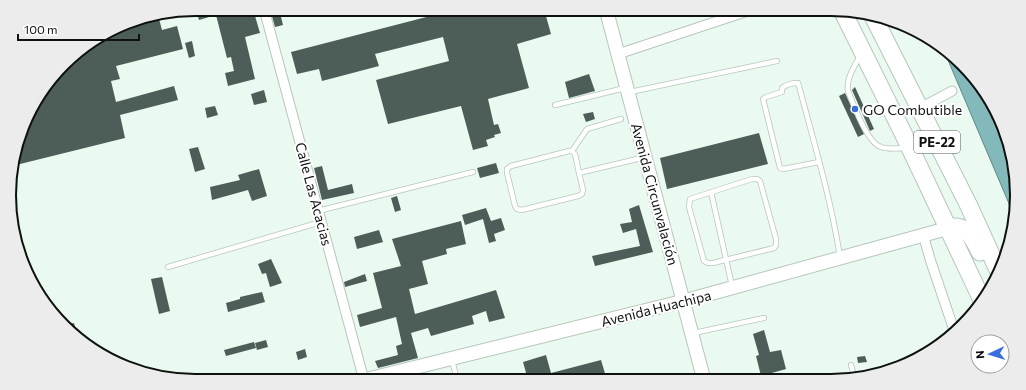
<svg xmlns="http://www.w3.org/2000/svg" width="1026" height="390" viewBox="0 0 1026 390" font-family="Commissioner,sans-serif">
<rect width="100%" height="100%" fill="#eafaf0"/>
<!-- water -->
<polygon fill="#84b9bb" stroke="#608787" points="942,46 944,48 992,102 1015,171 1013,213"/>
<!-- building -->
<g fill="#4d5e59">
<polygon points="211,9 234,9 235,12 245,9 253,9 260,33 245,37 255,79 228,86 225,73 234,71 231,57 227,58 216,15 199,20 197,13"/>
<polygon points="270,9 279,9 283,25 275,27"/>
<polygon points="437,9 544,9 551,34 517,44 529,88 488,99 494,125 498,124 501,133 494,135 495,137 486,140 488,146 473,150 461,106 388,124 376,80 449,61 443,37 375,54 379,66 322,81 319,69 297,74 291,52 438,14"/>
<polygon points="158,15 162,30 177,26 183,49 116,66 120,79 111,81 116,102 174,86 178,100 120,115 125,138 12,166 34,102 73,55 135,19"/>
<polygon points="192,41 195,56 189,58 185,43"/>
<polygon points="589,74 595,91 569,98 565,82"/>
<polygon points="855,87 874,129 870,131 852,90"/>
<polygon points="264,90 267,102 254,105 251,94"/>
<polygon points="845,93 864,134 858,137 839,96"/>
<polygon points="215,106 218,115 207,118 205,108"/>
<polygon points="593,112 595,119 586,122 583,114"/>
<polygon points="759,133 768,164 667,189 660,158"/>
<polygon points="198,147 205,169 195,172 189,149"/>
<polygon points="496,163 499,173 480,178 477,168"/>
<polygon points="322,166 328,190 352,184 354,193 322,200 314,168"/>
<polygon points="259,169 267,196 252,201 248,190 212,200 210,187 240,180 238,175"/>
<polygon points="397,196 401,210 395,212 391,198"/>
<polygon points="639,205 653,252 595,266 592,256 640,246 636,229 623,233 620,224 632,222 629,209"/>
<polygon points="486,208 491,221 501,218 505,230 494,234 496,241 489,243 483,219 465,225 462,215"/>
<polygon points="461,221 466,244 446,249 447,254 422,261 428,284 409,289 415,314 496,290 505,318 489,322 486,311 472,316 474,324 431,336 428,328 411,333 418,358 378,368 375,361 398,355 396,346 402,344 396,317 360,327 357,315 382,308 373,273 401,266 392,239"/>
<polygon points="379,230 383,242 357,249 354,237"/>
<polygon points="271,259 282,283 270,287 266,273 262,274 258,264"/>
<polygon points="365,274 367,281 345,287 344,282"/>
<polygon points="162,277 170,311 159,314 151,279"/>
<polygon points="262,292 265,302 228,312 226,303 240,299 240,297"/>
<polygon points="74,323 78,339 66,325"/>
<polygon points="764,330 770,352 781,350 786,369 761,376 756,356 759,355 753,334"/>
<polygon points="266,340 268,347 257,350 255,343"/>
<polygon points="254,342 256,348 226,356 224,350"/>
<polygon points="305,349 307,357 298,360 296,352"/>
<polygon points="546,355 551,373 601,360 607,380 528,380 523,362"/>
<polygon points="865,356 867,362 858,363 857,357"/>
</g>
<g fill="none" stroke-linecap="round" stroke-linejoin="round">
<!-- lane casing -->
<g stroke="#b7c6bc" stroke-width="6">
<g id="lane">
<path d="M860,56C854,67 846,79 848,91C854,105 867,143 881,147C889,150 899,148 907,148"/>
<polyline points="630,92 777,61"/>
<polyline points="555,105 625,88"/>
<polyline points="572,151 587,129 621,119"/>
<path d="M819,162L783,169L780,168L764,103L763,99L766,97L782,92V88C786,85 793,83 798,83L799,86C814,143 831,199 840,257"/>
<polyline points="579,173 583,190 582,194 578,196 522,210 517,209 515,206 507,173 507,169 511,166 569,151 572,151 575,154 579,173 633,160 644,157"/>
<polygon points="752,179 757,179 760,181 776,239 776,245 774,248 713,263 708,263 704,261 689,207 690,199"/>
<polyline points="711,192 732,286"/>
<polyline points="318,211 473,172"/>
<polyline points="168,267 321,222"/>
<polyline points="694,333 764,318"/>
<polyline points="452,360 457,380"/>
<polyline points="851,365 855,379"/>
</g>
</g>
<!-- street casing -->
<g stroke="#b7c6bc" stroke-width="11">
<g id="street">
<polyline points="264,9 364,380"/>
<polyline points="618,54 754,9"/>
<polyline points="920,108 952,91"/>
<polyline points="923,235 931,262 955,333"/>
</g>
</g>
<!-- secondary casing -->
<g stroke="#b7c6bc" stroke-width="15">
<g id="secondary">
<polyline points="606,9 704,380"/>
<polyline points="360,381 684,301 949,228"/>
</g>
</g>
<!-- highway casing -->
<g stroke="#b7c6bc" stroke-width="19">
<g id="highway">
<polyline points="842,10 904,135 982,300"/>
<polyline points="872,14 968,204 999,272"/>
<path d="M949,228C966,223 974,239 980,252"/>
</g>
</g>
<!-- lane -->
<use href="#lane" stroke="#fff" stroke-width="4.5"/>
<!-- street -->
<use href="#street" stroke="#fff" stroke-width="9"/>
<!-- secondary -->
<use href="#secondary" stroke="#fff" stroke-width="13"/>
<!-- highway -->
<use href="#highway" stroke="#fff" stroke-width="17"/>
</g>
<!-- markers -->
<circle fill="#396ddd" stroke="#fff" stroke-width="1.5" cx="855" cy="109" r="4"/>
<g text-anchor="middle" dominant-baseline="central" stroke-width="4" stroke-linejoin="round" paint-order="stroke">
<!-- shield labels -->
<rect fill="#fff" stroke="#565957" stroke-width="1" x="914" y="131" width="46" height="22" rx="3"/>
<g font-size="13" font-weight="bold" fill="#0d120f">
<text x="937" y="142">PE-22</text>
</g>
<!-- poi labels -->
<g font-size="14" fill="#0d120f" stroke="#fff" text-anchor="start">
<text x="863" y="109">GO Combutible</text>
</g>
<!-- street labels -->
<g font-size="14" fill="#0d120f" stroke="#fff">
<text transform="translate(314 194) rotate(75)">Calle Las Acacias</text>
<text transform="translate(655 194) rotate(75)">Avenida Circunvalación</text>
<text transform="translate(656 308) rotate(-14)">Avenida Huachipa</text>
</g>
</g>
<!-- crop -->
<path d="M0 0H1026V390H0ZM195 16H831A179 179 0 0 1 1010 195V195A179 179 0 0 1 831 374H195A179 179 0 0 1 16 195V195A179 179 0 0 1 195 16Z" fill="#ececec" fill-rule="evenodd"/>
<path fill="none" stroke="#0d120f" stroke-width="2" d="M195 16H831A179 179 0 0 1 1010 195V195A179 179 0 0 1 831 374H195A179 179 0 0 1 16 195V195A179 179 0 0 1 195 16Z"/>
<!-- north arrow -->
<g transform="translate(990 354) rotate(266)"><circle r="19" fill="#ffffff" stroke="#9ea09f"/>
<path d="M0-3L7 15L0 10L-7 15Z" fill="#396ddd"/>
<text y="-6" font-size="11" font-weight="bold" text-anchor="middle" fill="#0d120f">N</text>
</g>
<!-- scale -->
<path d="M18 34v6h121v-6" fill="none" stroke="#0d120f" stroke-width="2"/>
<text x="24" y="34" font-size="12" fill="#0d120f" stroke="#ffffff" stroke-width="3" paint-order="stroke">100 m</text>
</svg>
